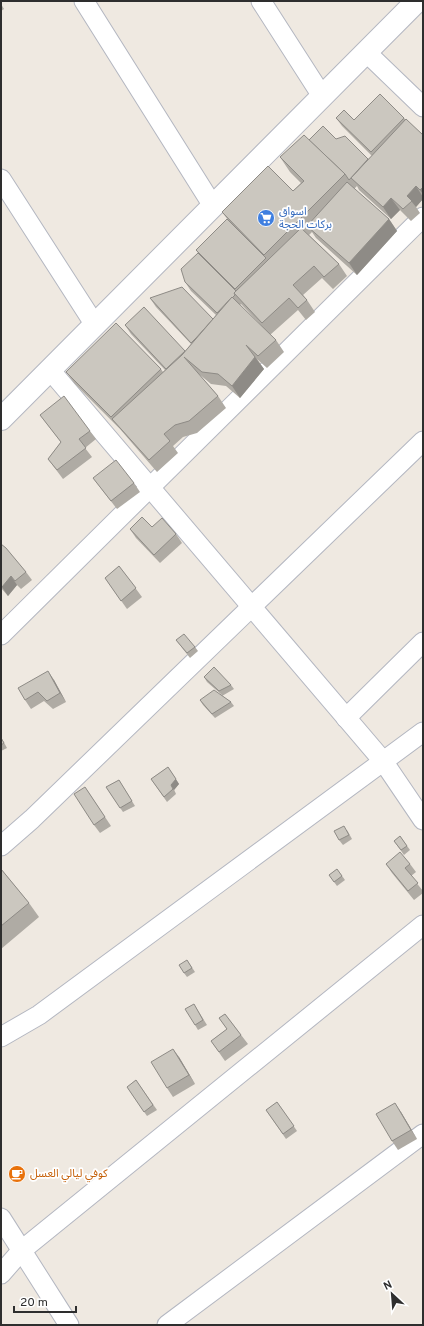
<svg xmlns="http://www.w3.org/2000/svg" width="424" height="1326" viewBox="0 0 424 1326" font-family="Overpass,'Noto Sans Arabic',sans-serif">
<rect width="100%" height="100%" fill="#efe9e1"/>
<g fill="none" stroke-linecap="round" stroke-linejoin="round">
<!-- minor casing -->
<g stroke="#b4b7c1" stroke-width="21">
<g id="minor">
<polyline points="84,1 213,206"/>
<polyline points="261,1 322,96"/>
<polyline points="366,52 423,107"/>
<polyline points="1,179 95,325"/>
<polyline points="50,370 383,761 423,820"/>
<polyline points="1,635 423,217"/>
<polyline points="346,718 423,642"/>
<polyline points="1,846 32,819 423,441"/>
<polyline points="1,1037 39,1015 423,732"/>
<polyline points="1,1218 69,1325"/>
<polyline points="1,1274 22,1250 423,925"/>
<polyline points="167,1325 423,1134"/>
</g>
</g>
<!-- tertiary casing -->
<g stroke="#b4b7c1" stroke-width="24">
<polyline id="tertiary" points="1,419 417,1"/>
</g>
<!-- minor -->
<use href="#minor" stroke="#fff" stroke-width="19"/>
<!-- tertiary -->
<use href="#tertiary" stroke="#fff" stroke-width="22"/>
</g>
<!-- wall -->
<g fill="#afaba4" fill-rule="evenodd">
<polygon points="1,4 4,9 1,11"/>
<path d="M336,118L354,120L404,118L423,135V199L416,207L420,213L411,221L400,210L391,219L359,190L357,186L354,189L389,219L397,231L357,275L316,238L312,232L309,235L339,264L347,276L333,289L322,278L303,295L307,300L315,312L306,320L298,310L270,335L276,340L284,352L267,368L257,359L264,369L240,398L226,386L211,384L199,374L218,396L226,408L197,433L183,437L173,446L178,453L157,472L120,429L75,384L66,372L161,369L163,372L165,370L131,334L125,325L185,351L191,344L156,307L150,298L213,319L216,315L191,291L185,282L198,253L196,250L228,220L222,212L293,191L301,183L290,172L280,157L309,140L336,139L368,159L372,156L342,126ZM241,304L242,305L264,328L240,305Z"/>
<polygon points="40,415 90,431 96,439 85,448 92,457 63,479 48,459 61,442"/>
<polygon points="93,478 134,483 140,492 117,509"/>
<polygon points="152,527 176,534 182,543 160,563 136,538 130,529"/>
<polygon points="1,544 26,572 32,580 21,589 17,585 8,596 1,588"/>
<polygon points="119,566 142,597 127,609 105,578"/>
<polygon points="176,640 195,647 198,651 190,658"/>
<polygon points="204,677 231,685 234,689 222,696 231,702 234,706 215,718 203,705 200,700 222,695 207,682"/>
<polygon points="54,680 66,702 53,709 44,701 31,709 25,700"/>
<polygon points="1,737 7,748 1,751"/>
<polygon points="168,767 179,784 174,790 176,794 167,802 151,779"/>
<polygon points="119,780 135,806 123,812 106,787"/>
<polygon points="85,787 111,826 100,833 94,825"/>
<polygon points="347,830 352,839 343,845 339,840"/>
<polygon points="400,836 410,850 404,855 394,841"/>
<polygon points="386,864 410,864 416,872 411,876 423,891 423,893 414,900 392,873"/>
<polygon points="1,869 29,903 39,917 1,949"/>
<polygon points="337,869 345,880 337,886 329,875"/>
<polygon points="187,960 195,972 187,977 184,973"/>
<polygon points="194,1004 207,1025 198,1030 195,1025"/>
<polygon points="225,1014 248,1044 225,1061 211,1041 227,1029 219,1018"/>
<polygon points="179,1057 195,1084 173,1097 167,1088"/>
<polygon points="136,1080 157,1110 147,1116 127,1087"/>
<polygon points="277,1102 297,1131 286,1139 266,1110"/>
<polygon points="401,1112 417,1139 398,1150 392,1141"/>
</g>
<!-- shaded-wall -->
<g fill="#8e8b86">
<polygon points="416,186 423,197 423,199 416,207 407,196"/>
<polygon points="423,187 423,194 420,190"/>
<polygon points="391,198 400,210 391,219 383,207"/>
<polygon points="389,219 397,231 357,275 349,263"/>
<polygon points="255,357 264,369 240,398 232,386"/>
<polygon points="11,576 17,585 8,596 2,587"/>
<polygon points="48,671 54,680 66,702 60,693"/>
<polygon points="168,767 179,784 174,790 176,794 171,785"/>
<polygon points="173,1049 179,1057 195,1084 189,1075"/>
<polygon points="395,1103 401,1112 417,1139 411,1130"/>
</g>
<!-- building -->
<g fill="#cbc7bf" stroke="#8e8b86">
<polygon points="380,94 404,118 371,152 336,118 344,110 354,120"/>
<polygon points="406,119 423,135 423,187 420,190 416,186 407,196 412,201 403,209 391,198 383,207 351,178"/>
<polygon points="323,126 336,139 345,136 368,159 349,180 345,174 309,140"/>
<polygon points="304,135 345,174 264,255 222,212 268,166 293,191 304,181 280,157"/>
<polygon points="347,182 389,219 349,263 307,226"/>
<polygon points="227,219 266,258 235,289 196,250"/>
<polygon points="301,228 339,264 324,277 314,266 293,285 307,300 298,308 289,298 262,323 234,293"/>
<polygon points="198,253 236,291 234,293 235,295 232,298 232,297 217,313 185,282 181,269"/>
<polygon points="182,287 213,319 196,338 191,343 150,298"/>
<polygon points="232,297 276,340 258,356 246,345 255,357 232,386 218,374 202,372 184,357 218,396 189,421 175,425 164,434 170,441 149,460 112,419 182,355"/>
<polygon points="144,307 185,351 166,369 125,325"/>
<polygon points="116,323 161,369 111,417 66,372"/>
<polygon points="64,396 90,431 79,439 86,448 57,470 48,459 61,442 40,415"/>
<polygon points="116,460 134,483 111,501 93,478"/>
<polygon points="142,517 152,527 162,518 176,534 154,555 130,529"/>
<polygon points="1,544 6,548 26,572 15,581 11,576 2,587 1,586"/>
<polygon points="119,566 136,588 121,601 105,578"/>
<polygon points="184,634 195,647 187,653 176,640"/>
<polygon points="214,667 231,685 219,691 204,677"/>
<polygon points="48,671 60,693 47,701 38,692 25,700 18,688"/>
<polygon points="214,690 231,702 212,714 200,700"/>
<polygon points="1,738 4,743 1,745"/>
<polygon points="168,767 176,779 171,785 173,789 164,797 151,779"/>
<polygon points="119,780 132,801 120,808 106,787"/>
<polygon points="85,787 105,817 94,825 74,794"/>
<polygon points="344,826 349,835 339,840 334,831"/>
<polygon points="400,836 407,846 401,850 394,841"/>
<polygon points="400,852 410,864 405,868 418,883 408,891 386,864"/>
<polygon points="1,869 29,903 1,926"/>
<polygon points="337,869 342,876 334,882 329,875"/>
<polygon points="187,960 192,968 184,973 179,965"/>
<polygon points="194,1004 203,1020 195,1025 185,1009"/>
<polygon points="225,1014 241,1035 219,1052 211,1041 227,1029 219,1018"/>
<polygon points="173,1049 189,1075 167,1088 151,1062"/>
<polygon points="136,1080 153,1105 144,1112 127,1087"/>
<polygon points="277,1102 294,1126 283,1134 266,1110"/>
<polygon points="395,1103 411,1130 392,1141 376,1114"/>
</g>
<!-- icons -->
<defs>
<g id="supermarket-disc" transform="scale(0.9)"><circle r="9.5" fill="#3f7fe0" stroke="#fff"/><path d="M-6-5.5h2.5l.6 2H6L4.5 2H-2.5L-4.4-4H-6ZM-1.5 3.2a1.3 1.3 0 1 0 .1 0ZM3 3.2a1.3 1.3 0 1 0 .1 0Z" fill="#fff"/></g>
<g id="cafe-disc" transform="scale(0.9)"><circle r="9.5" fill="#e8710a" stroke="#fff"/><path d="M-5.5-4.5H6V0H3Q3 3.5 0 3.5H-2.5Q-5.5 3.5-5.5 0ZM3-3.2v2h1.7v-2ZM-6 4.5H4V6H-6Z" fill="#fff"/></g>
</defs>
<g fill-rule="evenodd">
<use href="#supermarket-disc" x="266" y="218"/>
<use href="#cafe-disc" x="17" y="1174"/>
</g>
<g text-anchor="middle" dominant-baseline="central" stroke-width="3.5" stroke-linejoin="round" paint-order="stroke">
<!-- shop labels -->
<g font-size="11" fill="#366cbe" stroke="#fff" text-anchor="start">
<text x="279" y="212">اسواق<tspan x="279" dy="13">بركات الحجة</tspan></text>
</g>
<!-- food labels -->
<g font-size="11" fill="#c56008" stroke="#fff" text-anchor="start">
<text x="30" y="1174">كوفي ليالي العسل</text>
</g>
</g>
<!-- border -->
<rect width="424" height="1326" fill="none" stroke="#2e2e2e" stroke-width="4"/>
<!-- north arrow -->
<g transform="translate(392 1294) rotate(334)" stroke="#ffffff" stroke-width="3" paint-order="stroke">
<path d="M0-3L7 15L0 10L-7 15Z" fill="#2e2e2e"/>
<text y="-6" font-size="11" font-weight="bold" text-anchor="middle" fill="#2e2e2e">N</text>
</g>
<!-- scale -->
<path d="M14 1306v6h62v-6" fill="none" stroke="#2e2e2e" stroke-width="2"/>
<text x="20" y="1306" font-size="12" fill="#2e2e2e" stroke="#ffffff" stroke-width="3" paint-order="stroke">20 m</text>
</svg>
